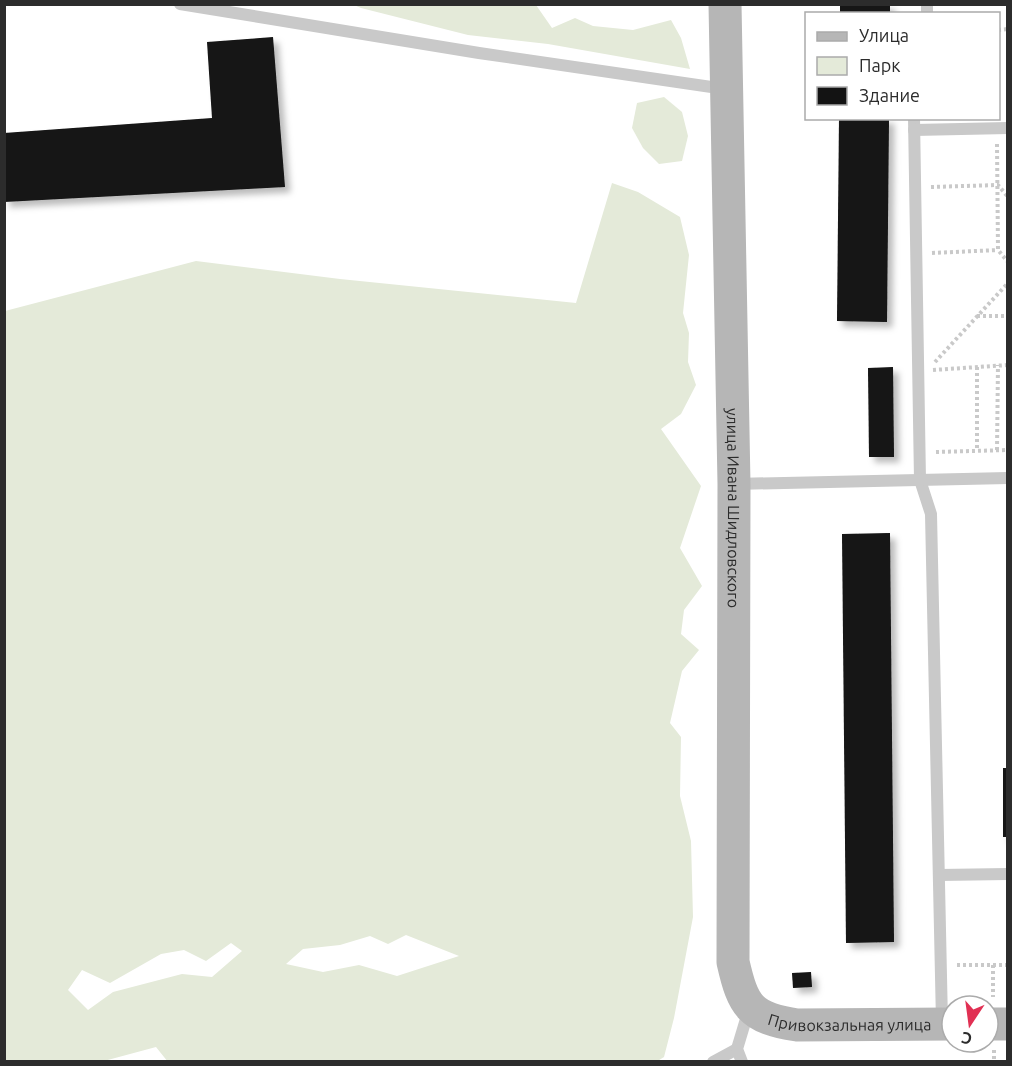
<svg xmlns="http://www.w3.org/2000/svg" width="1012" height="1066" viewBox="0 0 1012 1066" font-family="Ubuntu,sans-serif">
<defs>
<filter id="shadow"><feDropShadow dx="5.5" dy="5.5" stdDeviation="3" flood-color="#0004"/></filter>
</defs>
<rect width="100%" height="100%" fill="#fff"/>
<!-- green -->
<g fill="#e4ead9" fill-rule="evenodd">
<polygon points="354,5 536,5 552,28 575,18 593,26 633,30 671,20 681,38 690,69 548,44 468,35 361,8"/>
<polygon points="664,97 682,112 688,136 682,161 659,164 643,148 632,128 637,103"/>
<path d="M612,183L638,192L680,217L689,255L683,313L689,333L688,362L696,385L681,414L661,429L701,486L680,548L702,586L684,610L681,634L699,650L682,671L670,723L681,737L680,796L691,841L693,917L674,1018L664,1057L656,1062H168L156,1047L104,1061H5V311L196,261L340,279L576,303ZM406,935L459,956L397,976L359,965L323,972L286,964L303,949L340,945L370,936L388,944ZM231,943L242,951L212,977L182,974L113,992L88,1010L68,990L82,970L110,983L161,954L184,950L206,961Z"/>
</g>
<!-- building -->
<g fill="#131313" filter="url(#shadow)">
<rect x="840" y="4" width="50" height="10"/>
<polygon points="273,37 285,187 4,202 4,133 212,118 207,42"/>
<polygon points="839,118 889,118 887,322 837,321"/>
<polygon points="893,367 894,457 869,457 868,368"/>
<polygon points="890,533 894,942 846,943 842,534"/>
<rect x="1003" y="768" width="5" height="69"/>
<polygon points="811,972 812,987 793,988 792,973"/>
</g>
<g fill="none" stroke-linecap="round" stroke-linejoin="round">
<!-- path -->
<g stroke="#c9c9c9" stroke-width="4" stroke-dasharray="3 3" stroke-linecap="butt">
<polyline points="998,30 1008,29"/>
<polyline points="997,144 998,250 1008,262"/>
<polyline points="931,187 998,185 1008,197"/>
<polyline points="932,253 998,250"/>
<polyline points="977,316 1008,316"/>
<polyline points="935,362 1008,283"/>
<polyline points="977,367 977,451"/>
<polyline points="933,370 1008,365"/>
<polyline points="997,450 998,365"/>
<polyline points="936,452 1008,450"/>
<polyline points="957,965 1008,965"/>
<polyline points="993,965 993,997"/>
<polyline points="994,1050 994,1061"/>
</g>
<!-- lane -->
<g stroke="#c9c9c9" stroke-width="12">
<polyline points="180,4 479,53 725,89"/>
<polyline points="927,4 927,14"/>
<polyline points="914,118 920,480 931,514 942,1022"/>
<polyline points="914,130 1008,128"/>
<polyline points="735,484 1008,478"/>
<polyline points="939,875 1008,874"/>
<polyline points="713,1062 737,1049"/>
<polyline points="742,1062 737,1049 749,1009"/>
</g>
<!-- secondary -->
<g stroke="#b6b6b6" stroke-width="33">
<path id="s1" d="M725,4L734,484L733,962C743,1006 750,1018 797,1025L952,1024"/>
<polyline points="988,1024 1008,1024"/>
</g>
</g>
<g text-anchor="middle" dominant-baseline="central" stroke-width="6" stroke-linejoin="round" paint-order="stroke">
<!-- street labels -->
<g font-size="16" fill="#2c2c2c" stroke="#fff">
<text stroke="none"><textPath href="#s1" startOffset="504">улица Ивана Шидловского</textPath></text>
<text stroke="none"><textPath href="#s1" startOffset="1110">Привокзальная улица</textPath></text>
</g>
</g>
<!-- border -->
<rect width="1012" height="1066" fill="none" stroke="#2c2c2c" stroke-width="12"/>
<!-- legend -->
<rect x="805" y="12" width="195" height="108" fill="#ffffff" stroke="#ababab" stroke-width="1.5"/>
<rect x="817" y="32" width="30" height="9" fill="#b6b6b6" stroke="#ababab" stroke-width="1.5"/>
<text x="859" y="42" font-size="18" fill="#2c2c2c">Улица</text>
<rect x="817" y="57" width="30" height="18" fill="#e4ead9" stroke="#ababab" stroke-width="1.5"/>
<text x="859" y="72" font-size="18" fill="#2c2c2c">Парк</text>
<rect x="817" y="87" width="30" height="18" fill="#131313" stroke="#ababab" stroke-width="1.5"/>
<text x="859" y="102" font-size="18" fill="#2c2c2c">Здание</text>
<!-- north arrow -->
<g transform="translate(970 1024) rotate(193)"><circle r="28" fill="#ffffff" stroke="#ababab" stroke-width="1.5"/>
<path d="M0-4.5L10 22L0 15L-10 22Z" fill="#e13053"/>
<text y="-9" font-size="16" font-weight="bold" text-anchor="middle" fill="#2c2c2c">С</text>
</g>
</svg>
